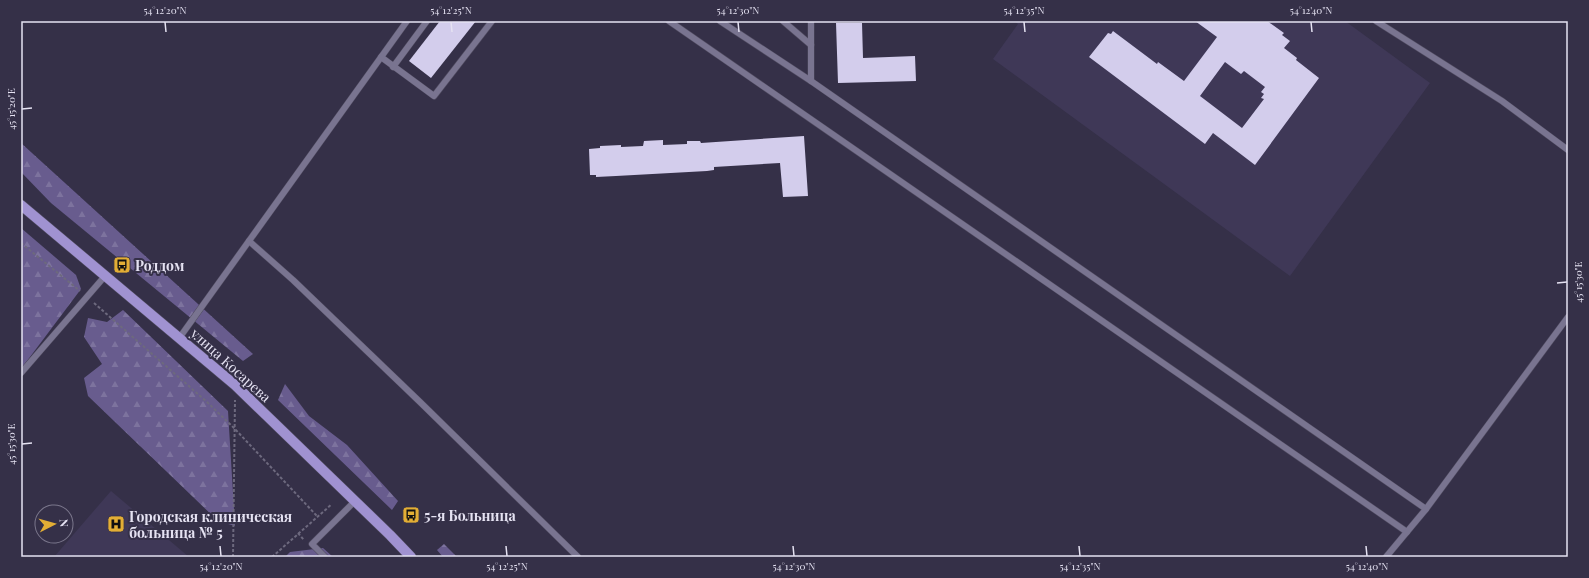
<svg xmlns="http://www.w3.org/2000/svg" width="1589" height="578" viewBox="0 0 1589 578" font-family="'Playfair Display',serif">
<defs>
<pattern id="forest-firs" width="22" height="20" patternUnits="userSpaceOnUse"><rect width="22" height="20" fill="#685c8e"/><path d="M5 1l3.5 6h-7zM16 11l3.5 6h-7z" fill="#7d739e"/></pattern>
</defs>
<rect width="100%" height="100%" fill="#353048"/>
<!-- built -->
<g fill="#3f3857">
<polygon points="1014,21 1345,21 1430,83 1290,276 993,59 1018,24"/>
<polygon points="111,491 189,557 54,557"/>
</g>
<!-- forest -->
<g fill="url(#forest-firs)">
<polygon points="21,143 253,354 243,361 51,203 21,172"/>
<polygon points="21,228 76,275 81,289 21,369"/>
<polygon points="123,310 228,411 235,526 218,521 88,396 84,378 102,364 84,337 88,318 107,322"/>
<polygon points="285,384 309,416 347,445 398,501 392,510 278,400"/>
<polygon points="444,544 457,557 443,557 437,550"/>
<polygon points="323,548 333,557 285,557 290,552"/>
</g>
<!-- building -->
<g fill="#d3cdec" fill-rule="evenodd">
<polygon points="440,21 476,21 431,78 409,61"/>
<path d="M1195,21H1267L1284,33L1282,35L1290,41L1284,48L1297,58L1296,60L1319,78L1255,165L1213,133L1205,144L1089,57L1108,33L1111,34L1113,31L1157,64L1158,62L1184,81L1217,37ZM1225,62L1241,74L1244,71L1265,87L1261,92L1264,94L1261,98L1264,99L1242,128L1200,96Z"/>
<polygon points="836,23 862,23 863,58 915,56 916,81 838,83"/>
<polygon points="804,136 808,196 783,197 780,163 714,167 714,170 707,171 616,176 596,177 596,175 590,175 589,149 600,148 600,146 621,145 621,147 643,146 644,141 663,140 663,145 687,144 687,141 700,141 701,143"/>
</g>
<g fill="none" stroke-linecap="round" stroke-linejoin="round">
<!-- lane casing -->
<g stroke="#514c61" stroke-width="7">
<g id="lane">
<polyline points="669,21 1407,532"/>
<polyline points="720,21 811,81 811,21"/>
<polyline points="783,21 811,45"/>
<polyline points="1376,21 1502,101 1568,150"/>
<polyline points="381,57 434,96 492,21"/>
<polyline points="393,67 427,21"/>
<polyline points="811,81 1426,509"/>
<polyline points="249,241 293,280 420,402 578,557"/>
<polyline points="180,337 407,21"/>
<polyline points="21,373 105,276"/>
<polyline points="325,557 312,544 355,501"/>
<polyline points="1386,557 1426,509 1568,317"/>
</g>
</g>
<!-- primary casing -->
<g stroke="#514c61" stroke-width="11">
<polyline id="primary" points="21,205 235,385 390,535 411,557"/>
</g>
<!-- path -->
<g stroke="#6d697e" stroke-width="2" stroke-dasharray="3 2" stroke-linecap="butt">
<polyline points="21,243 80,291"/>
<polyline points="94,303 207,402 234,428 317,516"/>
<polyline points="298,533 304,540"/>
<polyline points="233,557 235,400"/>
<polyline points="272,557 332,504"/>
</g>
<!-- lane -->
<use href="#lane" stroke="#797490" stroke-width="6"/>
<!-- primary -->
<use href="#primary" stroke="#a092d1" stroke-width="10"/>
</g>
<!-- ticks -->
<path fill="none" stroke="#e5e2f2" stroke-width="1.5" d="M165,22L166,32M451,22L452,32M738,22L739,32M1024,22L1025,32M1311,22L1312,32M22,109L32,108M1557,283L1567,282M22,444L32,443M220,546L221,556M506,546L507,556M793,546L794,556M1079,546L1080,556M1366,546L1367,556"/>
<!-- icons -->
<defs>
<g id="bus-square" transform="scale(0.9)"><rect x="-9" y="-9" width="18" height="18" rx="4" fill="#e3ae35" stroke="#353048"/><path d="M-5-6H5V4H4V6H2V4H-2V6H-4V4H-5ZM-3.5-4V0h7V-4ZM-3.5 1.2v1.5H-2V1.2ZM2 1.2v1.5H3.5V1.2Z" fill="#111"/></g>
<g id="hospital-square" transform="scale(0.9)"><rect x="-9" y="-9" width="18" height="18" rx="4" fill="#e3ae35" stroke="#353048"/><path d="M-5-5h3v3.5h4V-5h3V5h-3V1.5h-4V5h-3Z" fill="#111"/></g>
</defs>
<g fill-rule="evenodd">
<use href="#bus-square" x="122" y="265"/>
<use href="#bus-square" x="411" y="515"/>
<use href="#hospital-square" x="116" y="524"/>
</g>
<g text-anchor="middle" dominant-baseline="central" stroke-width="4" stroke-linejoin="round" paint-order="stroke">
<!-- poi labels -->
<g font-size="14" font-weight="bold" fill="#e5e2f2" stroke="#353048" text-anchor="start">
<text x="135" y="265">Роддом</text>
<text x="424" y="515">5-я Больница</text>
<text x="129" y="516">Городская клиническая<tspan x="129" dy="16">больница № 5</tspan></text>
</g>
<!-- street labels -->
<g font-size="14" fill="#e5e2f2" stroke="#353048">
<text transform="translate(231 365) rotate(42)">улица Косарева</text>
</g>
</g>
<!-- border -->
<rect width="1589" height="578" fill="none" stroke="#353048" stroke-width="44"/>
<!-- north arrow -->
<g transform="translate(54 524) rotate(84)"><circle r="19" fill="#353048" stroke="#7b778c"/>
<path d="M0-3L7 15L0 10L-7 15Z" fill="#e3ae35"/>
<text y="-6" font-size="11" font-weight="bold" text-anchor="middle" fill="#e5e2f2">N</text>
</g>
<rect x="22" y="22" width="1545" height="534" fill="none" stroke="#e5e2f2" stroke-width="1.5"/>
<g font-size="10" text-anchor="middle" fill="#e5e2f2">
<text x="165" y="14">54°12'20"N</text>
<text x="451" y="14">54°12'25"N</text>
<text x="738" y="14">54°12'30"N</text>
<text x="1024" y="14">54°12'35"N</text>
<text x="1311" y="14">54°12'40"N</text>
<text transform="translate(11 109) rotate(-90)" y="4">45°15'20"E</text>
<text transform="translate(1578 282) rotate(-90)" y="4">45°15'30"E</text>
<text transform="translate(11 444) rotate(-90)" y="4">45°15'30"E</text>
<text x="221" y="570">54°12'20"N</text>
<text x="507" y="570">54°12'25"N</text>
<text x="794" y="570">54°12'30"N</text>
<text x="1080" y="570">54°12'35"N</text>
<text x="1367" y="570">54°12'40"N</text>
</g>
</svg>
